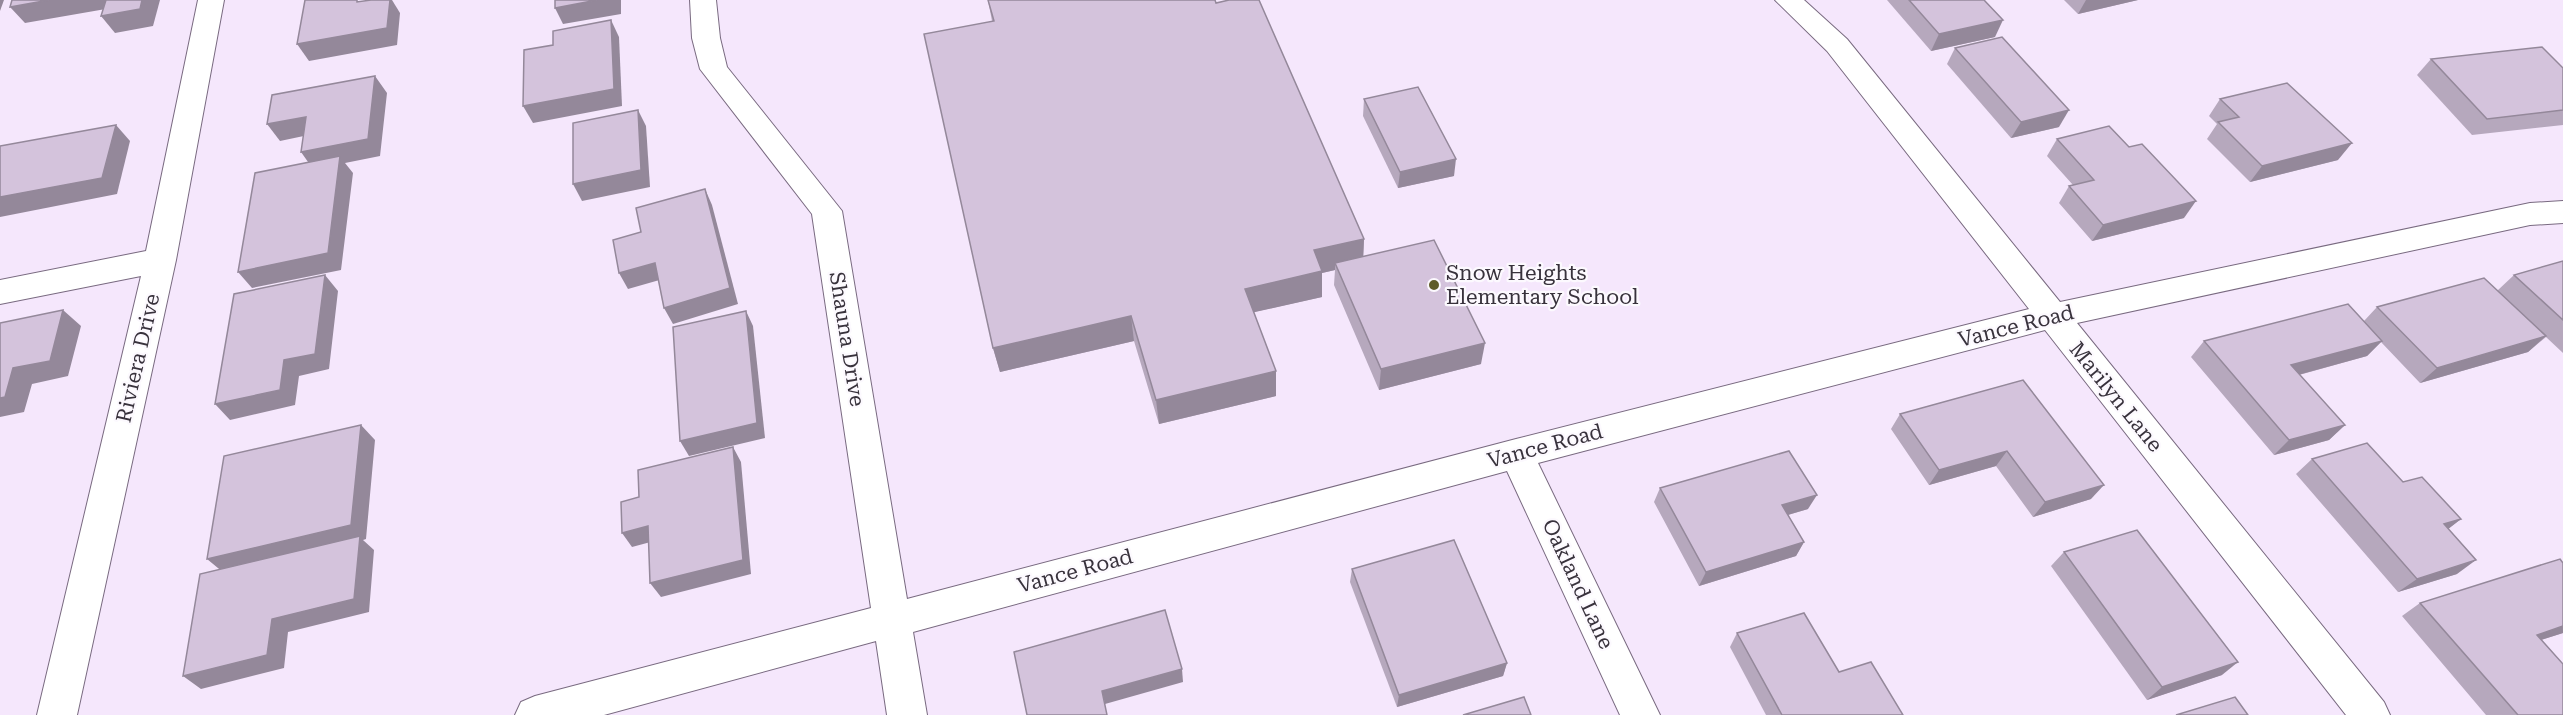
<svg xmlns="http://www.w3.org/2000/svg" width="2563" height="715" viewBox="0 0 2563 715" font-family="'Roboto Serif',serif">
<rect width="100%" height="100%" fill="#f5e7fc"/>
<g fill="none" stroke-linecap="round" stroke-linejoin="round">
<!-- minor casing -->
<g stroke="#796a80" stroke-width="2">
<g id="minor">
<polygon points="198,0 224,0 176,260 77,715 37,715 141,276 0,304 0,280 146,251"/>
<polygon points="690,0 716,0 720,38 727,67 842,211 907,599 1516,439 2029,309 1827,51 1775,0 1804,0 1847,39 2060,302 2530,203 2563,201 2563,223 2530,225 2077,323 2384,702 2390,715 2346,715 2045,330 1538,463 1660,715 1620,715 1507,471 913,632 927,715 887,715 876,641 604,715 515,715 521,702 535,696 871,608 812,214 700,69 692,38"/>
</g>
</g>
<!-- minor -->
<use href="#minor" fill="#fff" fill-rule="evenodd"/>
</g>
<!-- wall -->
<g fill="#b6a8bd">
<polygon points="988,0 1364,239 1363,257 1481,364 1379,390 1334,285 1335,270 1322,273 1322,297 1254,312 1276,396 1159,424 1134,341 1000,372 993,348 992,21"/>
<polygon points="1887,0 1984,0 1995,37 1931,51"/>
<polygon points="2064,0 2138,0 2078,14"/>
<polygon points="1955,48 2059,127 2011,138 1947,64"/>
<polygon points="2431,59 2563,68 2563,125 2472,135 2417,75"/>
<polygon points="1364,99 1454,176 1398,188 1363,116"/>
<polygon points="2220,99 2338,160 2250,182 2207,139 2217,124 2209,116"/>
<polygon points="2057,139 2129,147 2184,218 2092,241 2059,203 2069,186 2073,185 2047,156"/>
<polygon points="2563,261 2563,353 2546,337 2528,352 2420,383 2381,342 2367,356 2299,375 2345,425 2329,440 2274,455 2191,357 2204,341 2364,321 2377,307 2497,291 2514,275"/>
<polygon points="2023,380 2091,499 2033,517 1996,466 1929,485 1891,429 1900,414"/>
<polygon points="2312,459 2403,482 2461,519 2448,529 2457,574 2398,592 2296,474"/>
<polygon points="1660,488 1808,509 1788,515 1804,542 1796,556 1699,586 1654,502"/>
<polygon points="2064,552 2222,675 2147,700 2051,566"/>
<polygon points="1352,569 1507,663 1503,676 1397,707 1350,582"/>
<polygon points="2420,603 2563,633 2541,640 2563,715 2486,715 2402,616"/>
<polygon points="1737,633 1839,672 1903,715 1766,715 1730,647"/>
</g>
<!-- shaded-wall -->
<g fill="#94889a">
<polygon points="0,0 4,0 0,11"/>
<polygon points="49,0 118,0 123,6 25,23 10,7"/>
<polygon points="142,0 160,0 153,26 115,33 101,16"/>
<polygon points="390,0 392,0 400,13 397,45 309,61 297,44"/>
<polygon points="597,0 621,0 621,14 563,24 555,8"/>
<polygon points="2086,0 2138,0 2078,14"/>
<polygon points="611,20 619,37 622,106 533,123 523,106"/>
<polygon points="2003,20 1995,37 1931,51 1939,34"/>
<polygon points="375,76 387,93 380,156 345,163 353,173 341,270 252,288 238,272 313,169 301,152"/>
<polygon points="638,110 646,126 650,187 582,201 573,184"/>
<polygon points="2069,110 2059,127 2011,138 2021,122"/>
<polygon points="306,117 318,133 280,141 267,124"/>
<polygon points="116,125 130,141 117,194 0,217 0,197"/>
<polygon points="2352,143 2338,160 2250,182 2262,166"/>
<polygon points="1456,159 1454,176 1398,188 1400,172"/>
<polygon points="705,189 712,205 738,304 673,324 664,308"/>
<polygon points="2196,201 2184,218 2092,241 2103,225"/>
<polygon points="1364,239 1363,264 1335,263 1335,270 1322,273 1322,297 1246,314 1245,289 1314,250"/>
<polygon points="655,263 663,279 628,289 619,273"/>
<polygon points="325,275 338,291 329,369 299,376 295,405 230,420 215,404 284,360"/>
<polygon points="63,310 81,326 68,376 32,384 24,412 0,417 0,398 13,368"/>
<polygon points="746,311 753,326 765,438 689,456 680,441"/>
<polygon points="1131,316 1134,341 1000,372 993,348"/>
<polygon points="2546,336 2528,352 2420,383 2437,368"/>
<polygon points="2382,341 2367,356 2276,381 2291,365"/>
<polygon points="1485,343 1481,364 1379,390 1381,369"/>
<polygon points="1276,371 1276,396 1159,424 1156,400"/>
<polygon points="361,425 375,440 366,539 363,540 374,550 369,612 288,632 284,668 201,689 183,676 272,619 224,573 207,559"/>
<polygon points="2345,425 2329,440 2274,455 2289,440"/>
<polygon points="733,447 741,462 751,574 661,597 650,583"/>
<polygon points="2007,451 1996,466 1929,485 1939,470"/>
<polygon points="2104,485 2091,499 2033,517 2045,502"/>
<polygon points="1817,495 1808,509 1774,519 1782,505"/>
<polygon points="2461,519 2443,533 2444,524"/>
<polygon points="648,526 658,540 632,547 622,533"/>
<polygon points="1804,542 1796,556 1699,586 1706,572"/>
<polygon points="2476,560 2457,574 2398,592 2417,579"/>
<polygon points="2563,626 2563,633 2516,648 2537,635"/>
<polygon points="2238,662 2222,675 2147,700 2162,687"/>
<polygon points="1507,663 1503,676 1397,707 1399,695"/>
<polygon points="1182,669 1183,682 1105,704 1102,691"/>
</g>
<!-- building -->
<g fill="#d4c3dc" stroke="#94889a" stroke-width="1.5">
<polygon points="12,0 49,0 10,7"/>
<polygon points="106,0 142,0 140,9 101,16"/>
<polygon points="305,0 357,0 357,2 371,0 390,0 387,28 297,44"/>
<polygon points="555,0 597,0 555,8"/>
<polygon points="988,0 1215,0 1216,3 1229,0 1259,0 1364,239 1314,250 1322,271 1245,289 1276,371 1156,400 1131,316 993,348 924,34 994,21"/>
<polygon points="1909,0 1984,0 2003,20 1939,34"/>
<polygon points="611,20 614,89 523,106 524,50 553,45 553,31"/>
<polygon points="2002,37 2069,110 2021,122 1955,48"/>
<polygon points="2542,47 2563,68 2563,110 2487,119 2431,59"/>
<polygon points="375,76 368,139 301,152 306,117 267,124 272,95"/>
<polygon points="2287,83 2352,143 2262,166 2218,122 2239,117 2220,99"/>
<polygon points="1418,87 1456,159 1400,172 1364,99"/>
<polygon points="638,110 641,170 573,184 573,123"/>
<polygon points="116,125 102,178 0,197 0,146"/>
<polygon points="2109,126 2129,147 2142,144 2196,201 2103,225 2069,186 2094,180 2057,139"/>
<polygon points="340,156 328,253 238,272 255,173"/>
<polygon points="705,189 730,288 664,308 655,263 619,273 613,240 641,232 636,208"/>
<polygon points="1434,240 1485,343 1381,369 1335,263"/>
<polygon points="2563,261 2563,320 2514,275"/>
<polygon points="325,275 315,354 284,360 280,390 215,404 234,294"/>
<polygon points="2484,278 2546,336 2437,368 2377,307"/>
<polygon points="2348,304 2382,341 2291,365 2345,425 2289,440 2204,341"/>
<polygon points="63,310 50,361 13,368 5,397 0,398 0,323"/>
<polygon points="746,311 757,423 680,441 673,327"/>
<polygon points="2023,380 2104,485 2045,502 2007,451 1939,470 1900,414"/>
<polygon points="361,425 351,525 207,559 224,456"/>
<polygon points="2367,443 2403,482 2422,477 2461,519 2444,524 2476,560 2417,579 2312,459"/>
<polygon points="733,447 743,560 650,583 648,526 622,533 621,502 639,497 638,470"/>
<polygon points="1789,451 1817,495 1782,505 1804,542 1706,572 1660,488"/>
<polygon points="2137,530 2238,662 2162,687 2064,552"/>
<polygon points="360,536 354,599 272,619 267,655 183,676 200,574"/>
<polygon points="1454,540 1507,663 1399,695 1352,569"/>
<polygon points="2560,559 2563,563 2563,626 2537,635 2563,664 2563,715 2518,715 2420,603"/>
<polygon points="1165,610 1182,669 1102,691 1107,715 1027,715 1014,652"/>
<polygon points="1804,613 1839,672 1871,662 1903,715 1782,715 1737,633"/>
<polygon points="1524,697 1531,715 1463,715"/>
<polygon points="2235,697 2248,715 2176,715"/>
</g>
<!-- markers -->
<circle fill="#5f5b28" stroke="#fcf9fe" stroke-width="2" cx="1434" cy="285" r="6"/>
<g text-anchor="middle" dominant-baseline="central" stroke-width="4.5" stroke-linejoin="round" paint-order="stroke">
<!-- poi labels -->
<g font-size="21" fill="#38323c" stroke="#fcf9fe" text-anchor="start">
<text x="1446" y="273">Snow Heights<tspan x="1446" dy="24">Elementary School</tspan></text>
</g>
<!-- street labels -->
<g font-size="21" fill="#38323c" stroke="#fcf9fe">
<text transform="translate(2016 326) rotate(-14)">Vance Road</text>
<text transform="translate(847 339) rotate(81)">Shauna Drive</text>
<text transform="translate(138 358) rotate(-77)">Riviera Drive</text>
<text transform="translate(2116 397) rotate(51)">Marilyn Lane</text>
<text transform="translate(1545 446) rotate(-15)">Vance Road</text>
<text transform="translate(1075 571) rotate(-15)">Vance Road</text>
<text transform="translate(1578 584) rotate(65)">Oakland Lane</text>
</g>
</g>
</svg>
